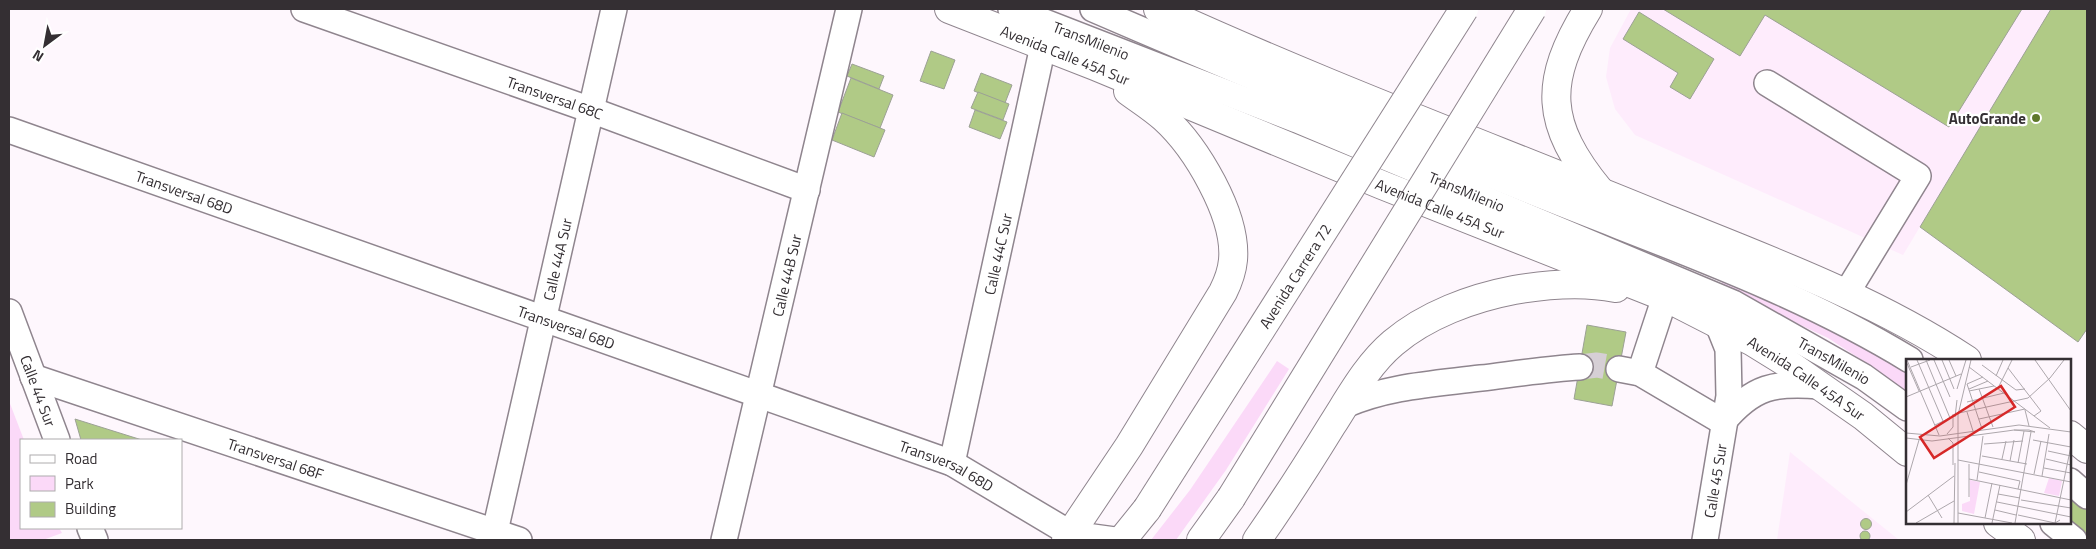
<svg xmlns="http://www.w3.org/2000/svg" width="2096" height="549" viewBox="0 0 2096 549" font-family="'Titillium Web',sans-serif">
<rect width="100%" height="100%" fill="#fef7fd"/>
<!-- built -->
<g fill="#feecfc">
<polygon points="1631,9 2051,9 1903,255 1635,135 1615,109 1606,77 1610,48"/>
<polygon points="1790,452 1899,540 1777,540"/>
</g>
<!-- green -->
<g fill="#fbd9f8">
<polygon points="1724,277 1875,349 1907,372 1907,394 1871,366 1828,338 1720,287"/>
<polygon points="1277,361 1289,369 1226,470 1176,540 1151,540 1190,490"/>
<polygon points="9,401 24,440 21,440 21,528 59,528 62,533 43,540 9,540"/>
</g>
<!-- building -->
<g fill="#b0ca86" stroke="#9ca195">
<polygon points="1663,9 2022,9 1949,127 1765,15 1740,56"/>
<polygon points="2051,9 2087,9 2087,329 2078,342 1920,227"/>
<polygon points="1639,12 1714,59 1690,99 1670,87 1678,73 1623,39"/>
<polygon points="931,51 955,60 944,89 920,81"/>
<polygon points="852,64 884,76 879,89 847,76"/>
<polygon points="981,73 1012,85 1005,103 974,91"/>
<polygon points="851,78 893,95 880,128 838,112"/>
<polygon points="978,92 1009,104 1003,120 971,108"/>
<polygon points="975,110 1007,122 1000,139 969,127"/>
<polygon points="842,113 885,130 874,157 832,140"/>
<polygon points="1587,325 1626,332 1612,406 1574,399"/>
<polygon points="75,419 142,440 81,440"/>
<polygon points="2070,495 2087,510 2087,537 2070,523"/>
<circle cx="1866" cy="524" r="5.5"/>
<circle cx="1865" cy="536" r="5"/>
</g>
<g fill="none" stroke-linecap="round" stroke-linejoin="round">
<!-- minor-tunnel -->
<polyline stroke="#d6cfd5" stroke-width="25" stroke-dasharray="25 12" stroke-linecap="butt" points="1580,367 1597,365 1619,369"/>
<!-- minor casing -->
<g stroke="#8f858e" stroke-width="28">
<g id="minor">
<path id="s1" d="M304,9L591,110L807,190"/>
<path id="s2" d="M1011,9L1297,120L1733,303L1864,377L1907,408"/>
<path d="M1093,9C1246,75 1401,139 1555,201C1675,249 1799,292 1910,360"/>
<polyline points="1767,83 1918,176 1846,294"/>
<path id="s3" d="M9,130L952,463L1071,534L1115,540"/>
<path id="s4" d="M9,312L57,440"/>
<polyline points="1619,369 1640,373 1723,422"/>
<polyline points="1640,373 1665,297"/>
<path id="s5" d="M33,377L519,540"/>
<path d="M1345,405C1389,386 1434,384 1481,378C1514,374 1546,369 1580,367"/>
<path d="M1723,422C1753,386 1775,382 1820,386"/>
<path id="s6" d="M952,463L1043,46"/>
<polyline points="2070,481 2087,496"/>
<polyline points="2053,523 2074,540"/>
<polyline points="90,528 95,540"/>
<path id="s7" d="M493,540L614,9"/>
<path id="s8" d="M724,540L849,9"/>
<path id="s9" d="M1705,540L1729,396L1728,349L1718,324"/>
</g>
</g>
<!-- highway casing -->
<g stroke="#8f858e" stroke-width="30">
<g id="highway">
<path id="s10" d="M949,9L1095,66L1382,185L1665,297L1753,342L1787,363L1863,416L1907,452"/>
<path d="M1158,9C1324,85 1494,148 1662,217C1766,259 1873,298 1967,360"/>
<path d="M1588,9C1543,82 1545,124 1600,191"/>
<polyline points="2070,435 2087,449"/>
<polyline points="1998,523 2021,540"/>
<path d="M1066,540L1129,446L1223,292C1228,282 1232,271 1233,260C1237,215 1196,147 1164,118C1153,108 1140,100 1128,91"/>
<polyline points="1122,540 1147,509"/>
<polyline points="1201,540 1231,498"/>
<path d="M1257,540C1283,503 1308,464 1332,425C1350,397 1367,365 1393,343C1426,315 1472,298 1514,290C1548,284 1582,281 1616,288"/>
</g>
</g>
<!-- minor -->
<use href="#minor" stroke="#fff" stroke-width="25"/>
<!-- highway -->
<use href="#highway" stroke="#fff" stroke-width="28"/>
<!-- highway-bridge casing -->
<g stroke="#8f858e" stroke-width="30" stroke-linecap="butt">
<g id="highway-bridge">
<polyline points="1231,498 1532,9"/>
<path id="s11" d="M1147,509L1464,9"/>
</g>
</g>
<!-- highway-bridge -->
<use href="#highway-bridge" stroke="#fff" stroke-width="28"/>
</g>
<!-- markers -->
<circle fill="#5e782b" stroke="#fff" stroke-width="2" cx="2036" cy="118" r="5"/>
<g text-anchor="middle" dominant-baseline="central" stroke-width="4.5" stroke-linejoin="round" paint-order="stroke">
<!-- street labels -->
<g font-size="15" fill="#342f33" stroke="#fff">
<text stroke="none"><textPath href="#s2" startOffset="86">TransMilenio</textPath></text>
<text stroke="none"><textPath href="#s10" startOffset="125">Avenida Calle 45A Sur</textPath></text>
<text stroke="none"><textPath href="#s1" startOffset="266">Transversal 68C</textPath></text>
<text stroke="none"><textPath href="#s3" startOffset="186">Transversal 68D</textPath></text>
<text stroke="none"><textPath href="#s2" startOffset="491">TransMilenio</textPath></text>
<text stroke="none"><textPath href="#s10" startOffset="530">Avenida Calle 45A Sur</textPath></text>
<text stroke="none"><textPath href="#s6" startOffset="214">Calle 44C Sur</textPath></text>
<text stroke="none"><textPath href="#s7" startOffset="288">Calle 44A Sur</textPath></text>
<text stroke="none"><textPath href="#s8" startOffset="272">Calle 44B Sur</textPath></text>
<text stroke="none"><textPath href="#s11" startOffset="276">Avenida Carrera 72</textPath></text>
<text stroke="none"><textPath href="#s3" startOffset="591">Transversal 68D</textPath></text>
<text stroke="none"><textPath href="#s2" startOffset="896">TransMilenio</textPath></text>
<text stroke="none"><textPath href="#s10" startOffset="935">Avenida Calle 45A Sur</textPath></text>
<text stroke="none"><textPath href="#s4" startOffset="84">Calle 44 Sur</textPath></text>
<text stroke="none"><textPath href="#s5" startOffset="256">Transversal 68F</textPath></text>
<text stroke="none"><textPath href="#s3" startOffset="996">Transversal 68D</textPath></text>
<text stroke="none"><textPath href="#s9" startOffset="60">Calle 45 Sur</textPath></text>
</g>
<!-- poi labels -->
<g font-size="15" font-weight="bold" fill="#342f33" stroke="#fff" text-anchor="end">
<text x="2026" y="118">AutoGrande</text>
</g>
</g>
<!-- overview -->
<g transform="translate(1906 359)">
<rect width="165" height="165" fill="#fef7fd"/>
<path d="M143,119L156,122L153,137L138,134ZM64,121L74,123L68,155L56,152V145L64,142Z" fill="#fbd9f8"/>
<path fill="none" stroke="#ada7ac" stroke-width="1" d="M1,1L33,76M11,1L37,62M20,1L44,59L29,66M28,1L44,38M36,1L48,30M43,1L50,17M129,1L165,52M0,2L13,32M76,6L110,31L119,30M5,8L24,1M63,8L144,69M102,9L135,52L128,57M90,17L97,1M92,29L106,1M51,30L60,1M63,30L82,22M73,30L87,68M63,32L88,27M0,38L55,15M61,43L98,34M119,51L123,67M61,53L67,72M53,54L122,39L144,19L158,1M49,58L51,41M73,60L119,50M76,70L61,25L77,18M0,74L34,77L113,66L165,73M41,75L47,68V55M0,79L26,82L101,72L108,71H123L129,73L108,71M42,79L47,84V106M127,81L165,88M78,85L117,82M142,92L165,97M76,97L121,105M96,100L100,82M140,100L165,106M52,101L165,123M104,102L108,81M112,104L118,72M63,105V138M138,109L165,114M73,113L114,122L112,130M128,115L135,82M136,117L143,75M63,120L165,141M71,121L77,77M0,126L13,81M92,135L114,139M22,136L36,159M115,141L165,149M91,143L165,158M89,151L110,156M0,153L48,117M52,154L106,164M112,156L149,164L154,161M79,159L86,124M10,164L48,142M48,164L49,104M52,164V56L65,1M86,164L94,126M109,164L125,73M149,164L165,87"/>
<path fill="#d62828" fill-opacity="0.15" stroke="#d62828" stroke-width="2.5" d="M95,27L109,48L28,99L14,78Z"/>
<rect width="165" height="165" fill="none" stroke="#342f33" stroke-width="2.5"/>
</g>
<!-- border -->
<rect width="2096" height="549" fill="none" stroke="#342f33" stroke-width="20"/>
<!-- legend -->
<rect x="20" y="439" width="162" height="90" fill="#ffffff" stroke="#aeacad"/>
<rect x="30" y="455" width="25" height="8" fill="#ffffff" stroke="#aeacad"/>
<text x="65" y="464" font-size="15" fill="#342f33">Road</text>
<rect x="30" y="476" width="25" height="15" fill="#fbd9f8" stroke="#aeacad"/>
<text x="65" y="489" font-size="15" fill="#342f33">Park</text>
<rect x="30" y="502" width="25" height="15" fill="#b0ca86" stroke="#aeacad"/>
<text x="65" y="514" font-size="15" fill="#342f33">Building</text>
<!-- north arrow -->
<g transform="translate(45 45) rotate(212)" stroke="#ffffff" stroke-width="4" paint-order="stroke">
<path d="M0-4L9 19L0 12L-9 19Z" fill="#342f33"/>
<text y="-8" font-size="14" font-weight="bold" text-anchor="middle" fill="#342f33">N</text>
</g>
</svg>
